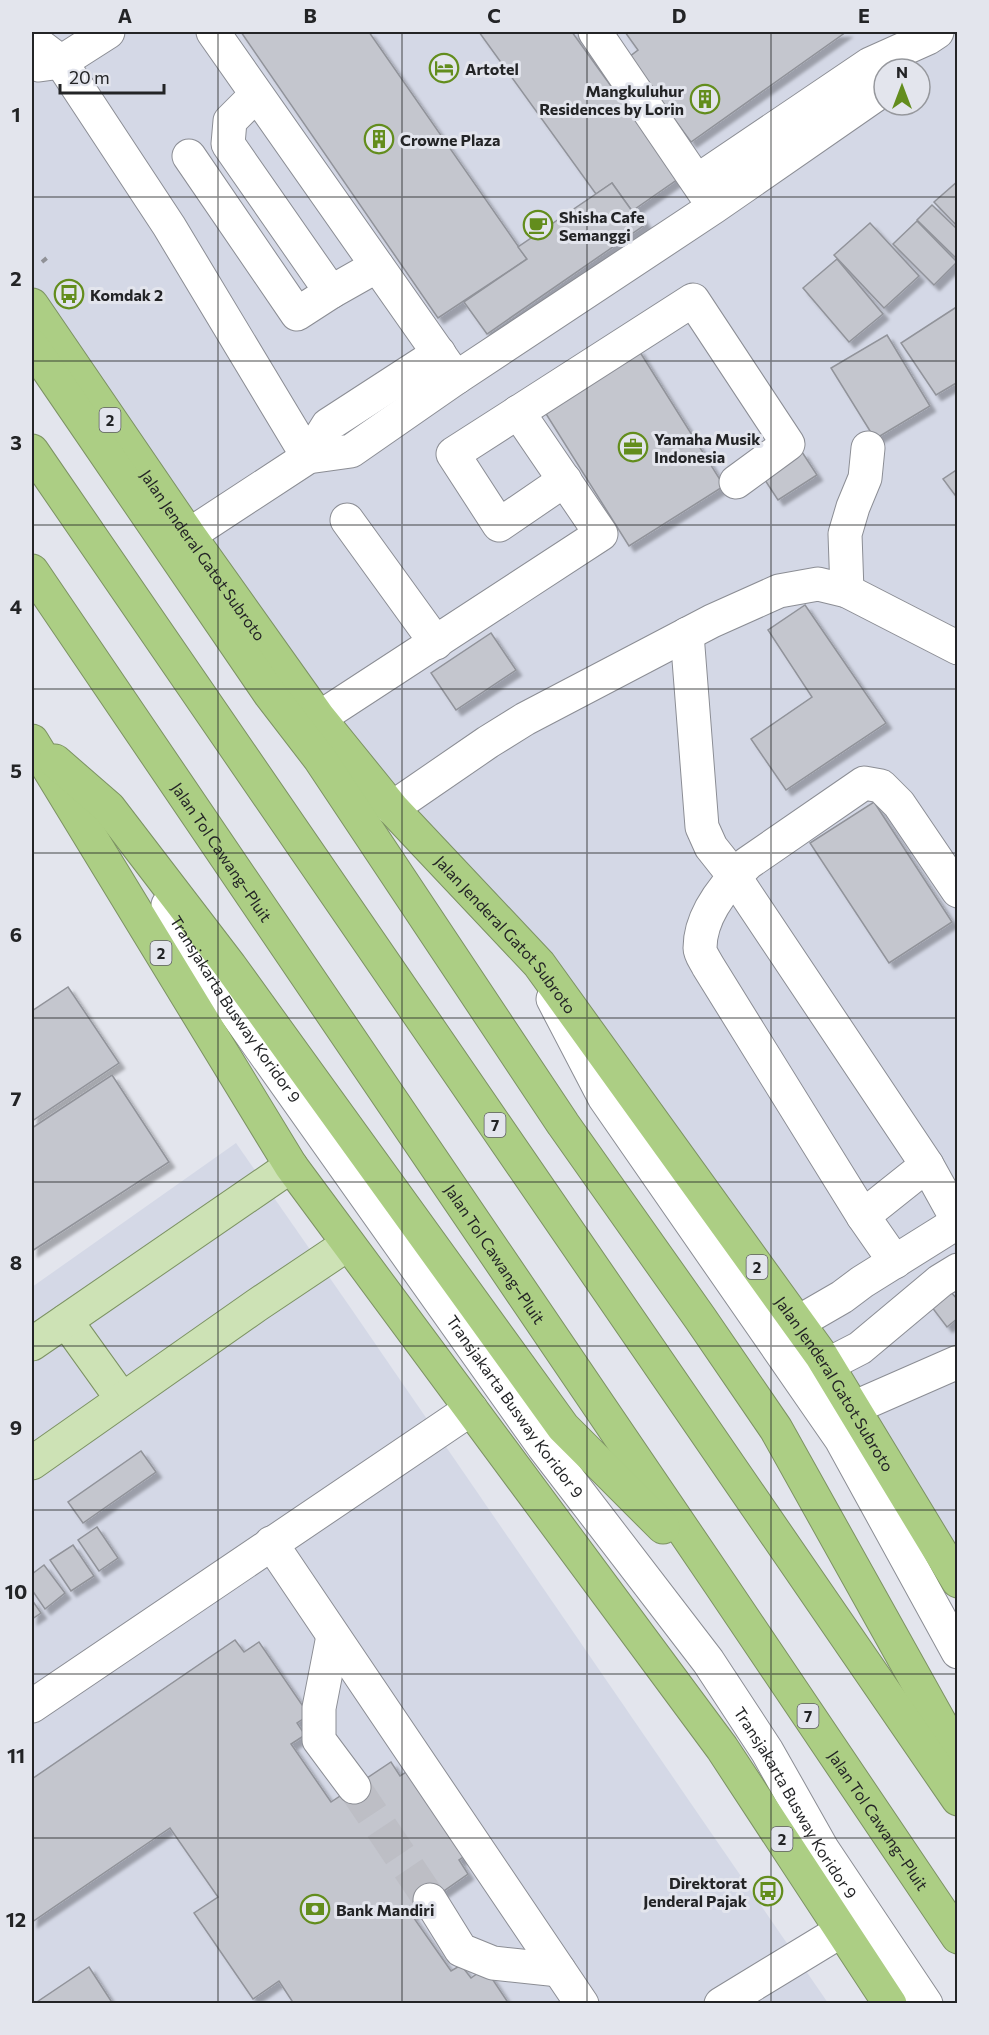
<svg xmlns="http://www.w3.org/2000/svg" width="989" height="2035" viewBox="0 0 989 2035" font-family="Commissioner,sans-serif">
<defs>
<filter id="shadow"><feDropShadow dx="5.5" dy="5.5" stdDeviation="1.5" flood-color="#0004"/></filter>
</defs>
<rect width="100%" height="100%" fill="#e3e5ed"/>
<!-- built -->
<g fill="#d4d8e6" fill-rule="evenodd">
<path d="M32,32H957V1582L682,1163L319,718L32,305ZM884,69H920V105H884Z"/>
<polygon points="236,1143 350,1307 828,2003 32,2003 32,1287"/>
</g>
<!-- building -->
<g fill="#c4c6ce" stroke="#91939a" stroke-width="1.5" filter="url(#shadow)">
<polygon points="241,32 369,32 527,259 438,318"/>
<polygon points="479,32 572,32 678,179 632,211 612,183 596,194"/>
<polygon points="625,32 846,32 691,142 629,57 638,50"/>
<polygon points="958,181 958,227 934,202"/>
<polygon points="612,183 632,211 636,209 646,224 487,334 464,302 527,259 518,247"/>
<polygon points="932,205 958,230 958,260 917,220"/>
<polygon points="917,221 957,262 934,285 893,244"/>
<polygon points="870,223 919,276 884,308 834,255"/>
<polygon points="837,259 883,314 849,342 803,288"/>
<polygon points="958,306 958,382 936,395 901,343"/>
<polygon points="887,335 930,406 875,439 831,368"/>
<polygon points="638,349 724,486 629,546 543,409"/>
<polygon points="802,452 817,475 778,500 763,477"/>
<polygon points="958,469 958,499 943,479"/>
<polygon points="805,605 886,723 786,790 751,739 812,697 768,630"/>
<polygon points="491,633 516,670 456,710 431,673"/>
<polygon points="874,802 952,922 889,963 810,843"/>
<polygon points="68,987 119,1063 32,1121 32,1011"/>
<polygon points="112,1075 169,1162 32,1251 32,1128"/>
<polygon points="950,1291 958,1300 958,1318 947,1327 931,1306"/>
<polygon points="141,1451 156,1472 83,1523 68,1502"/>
<polygon points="97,1527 118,1558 99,1571 78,1540"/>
<polygon points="73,1545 94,1576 71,1591 50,1560"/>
<polygon points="44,1565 65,1593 45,1609 32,1590 32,1574"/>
<polygon points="32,1600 41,1613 32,1619"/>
<polygon points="235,1640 244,1652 259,1642 309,1715 297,1723 305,1735 291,1744 331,1802 391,1762 400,1776 411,1769 469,1853 459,1860 468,1874 411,1914 451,1971 461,1965 471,1978 485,1968 509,2004 294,2004 279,1981 253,1999 194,1913 218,1897 170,1828 32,1922 32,1779"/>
<polygon points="89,1967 113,2004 34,2004"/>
</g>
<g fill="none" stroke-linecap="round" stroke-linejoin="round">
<!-- minor-tunnel -->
<polyline stroke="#bdbec5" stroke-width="33" stroke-dasharray="33 16" stroke-linecap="butt" points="354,1787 430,1900"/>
<!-- minor casing -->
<g stroke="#8b8d94" stroke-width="35">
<g id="minor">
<polyline points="213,32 456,378 714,207 884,89"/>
<polyline points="595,32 708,198"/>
<polyline points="32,40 61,62 169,226 308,457 328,425 439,353"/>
<polyline points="39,65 61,62 108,32"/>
<polyline points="256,95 230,121 228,144 331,292 377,266"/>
<polyline points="189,156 297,314 331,292"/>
<polyline points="697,181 870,64 928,38 937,32"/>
<polyline points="565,480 499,525 453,454 693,300 788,444 736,482"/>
<polyline points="347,520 436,643"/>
<polyline points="189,535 308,457 351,451 456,378"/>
<polyline points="847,591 845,534 853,507 865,478 868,448"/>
<polyline points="687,634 702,827 711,847 734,876 927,1165 958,1221"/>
<polyline points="319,718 601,534 518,412"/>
<polyline points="392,808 488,742 525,719 712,621 779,591 818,584 847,591 958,648"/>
<path id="s1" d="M168,905L229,1003L543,1446L708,1661L767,1751L823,1850L926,2004"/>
<polyline points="553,999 604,1097 841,1439 958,1652"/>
<polyline points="863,1216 927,1165"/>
<path d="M895,1262L863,1216L708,966C705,960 700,954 700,948C700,915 726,884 748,863L864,783L881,786L899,804L958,891"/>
<polyline points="797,1323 842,1297 862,1282 958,1222"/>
<polyline points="827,1365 860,1348 940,1281 958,1270"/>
<polyline points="853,1408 958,1362"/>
<polyline points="271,1543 582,2004"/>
<polyline points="333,1636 319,1708 319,1740 354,1787"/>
<polyline points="32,1706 471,1409"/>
<polyline points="430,1900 461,1950 493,1963 559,1970"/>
<polyline points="721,2004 841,1931"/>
</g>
</g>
<!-- major casing -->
<g stroke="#7c9263" stroke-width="35">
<g id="major">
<polyline points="66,1321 122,1399"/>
<polyline points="32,1344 291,1166"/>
<polyline points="32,1463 257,1305 348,1244"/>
</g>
</g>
<!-- highway casing -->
<g stroke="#7c9263" stroke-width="35">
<g id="highway">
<path id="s2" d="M32,305L189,535L319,718L392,808L539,964L821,1355L958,1581"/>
<polyline points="32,346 270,694 320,759 563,1124 700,1318 776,1429 958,1755"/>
<polyline points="32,451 958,1799"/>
<path id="s3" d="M32,571L720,1584L958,1937"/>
<polyline points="32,741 291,1166 722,1748 890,2004"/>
<polyline points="55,761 109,808 230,966 563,1427 663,1527"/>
</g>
</g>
<!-- path -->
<polyline stroke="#909197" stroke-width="4" stroke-dasharray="6 3" stroke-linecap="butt" points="42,262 48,257"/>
<!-- minor -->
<use href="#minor" stroke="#fff" stroke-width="33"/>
<!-- major -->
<use href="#major" stroke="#cde2b5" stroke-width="33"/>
<!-- highway -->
<use href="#highway" stroke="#acce84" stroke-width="33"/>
</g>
<!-- grid -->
<path fill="none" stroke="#232426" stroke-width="1.5" stroke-opacity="0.55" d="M218,32V2004M402,32V2004M587,32V2004M771,32V2004M32,197H958M32,361H958M32,525H958M32,689H958M32,853H958M32,1018H958M32,1182H958M32,1346H958M32,1510H958M32,1674H958M32,1838H958"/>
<!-- icons -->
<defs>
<g id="hotel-ring" transform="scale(1.5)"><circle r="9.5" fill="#e3e5ed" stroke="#638d1d" stroke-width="1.5"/><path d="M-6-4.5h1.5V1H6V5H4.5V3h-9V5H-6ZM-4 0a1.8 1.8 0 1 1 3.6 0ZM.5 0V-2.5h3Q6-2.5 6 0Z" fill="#638d1d"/></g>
<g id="building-ring" transform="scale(1.5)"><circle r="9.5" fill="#e3e5ed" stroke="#638d1d" stroke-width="1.5"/><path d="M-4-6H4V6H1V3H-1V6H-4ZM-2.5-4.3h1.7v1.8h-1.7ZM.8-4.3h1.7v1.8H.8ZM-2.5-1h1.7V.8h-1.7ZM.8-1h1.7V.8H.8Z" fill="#638d1d"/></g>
<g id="cafe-ring" transform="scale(1.5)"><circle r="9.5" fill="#e3e5ed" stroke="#638d1d" stroke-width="1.5"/><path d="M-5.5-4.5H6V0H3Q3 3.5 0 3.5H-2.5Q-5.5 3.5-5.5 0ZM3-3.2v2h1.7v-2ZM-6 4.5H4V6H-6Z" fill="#638d1d"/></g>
<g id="bus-ring" transform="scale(1.5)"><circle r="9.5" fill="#e3e5ed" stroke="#638d1d" stroke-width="1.5"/><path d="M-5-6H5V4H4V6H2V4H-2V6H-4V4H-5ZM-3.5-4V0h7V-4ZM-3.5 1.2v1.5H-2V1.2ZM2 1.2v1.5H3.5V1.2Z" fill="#638d1d"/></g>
<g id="office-ring" transform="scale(1.5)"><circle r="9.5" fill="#e3e5ed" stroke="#638d1d" stroke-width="1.5"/><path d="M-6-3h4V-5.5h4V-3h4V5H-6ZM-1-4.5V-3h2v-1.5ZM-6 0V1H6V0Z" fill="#638d1d"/></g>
<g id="bank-ring" transform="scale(1.5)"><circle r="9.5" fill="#e3e5ed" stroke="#638d1d" stroke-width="1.5"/><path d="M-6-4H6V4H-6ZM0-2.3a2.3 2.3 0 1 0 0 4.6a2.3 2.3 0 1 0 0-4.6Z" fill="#638d1d"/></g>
</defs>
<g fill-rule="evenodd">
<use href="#hotel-ring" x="444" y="68"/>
<use href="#building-ring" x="705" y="99"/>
<use href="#building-ring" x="379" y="139"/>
<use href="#cafe-ring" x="538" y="225"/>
<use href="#bus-ring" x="69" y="294"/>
<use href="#office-ring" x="633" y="447"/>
<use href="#bus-ring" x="768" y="1891"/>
<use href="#bank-ring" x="315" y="1909"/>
</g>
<g text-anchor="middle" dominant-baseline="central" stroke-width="6" stroke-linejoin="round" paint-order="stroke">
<!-- shield labels -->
<g fill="#e3e5ed" stroke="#5d5e62" stroke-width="1.5">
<rect x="99.5" y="408" width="21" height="24" rx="4.5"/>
<rect x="150.5" y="941" width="21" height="24" rx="4.5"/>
<rect x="484.5" y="1113" width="21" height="24" rx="4.5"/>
<rect x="746.5" y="1255" width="21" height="24" rx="4.5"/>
<rect x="797.5" y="1704" width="21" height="24" rx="4.5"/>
<rect x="771.5" y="1827" width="21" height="24" rx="4.5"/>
</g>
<g font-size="15" font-weight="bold" fill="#232426">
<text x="110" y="420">2</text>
<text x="161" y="953">2</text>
<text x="495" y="1125">7</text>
<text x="757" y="1267">2</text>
<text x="808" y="1716">7</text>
<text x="782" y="1839">2</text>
</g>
<!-- poi labels -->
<g font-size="16" font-weight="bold" fill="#232426" stroke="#e3e5ed" text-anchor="start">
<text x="465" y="68">Artotel</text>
<text x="684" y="90" text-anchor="end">Mangkuluhur<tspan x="684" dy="18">Residences by Lorin</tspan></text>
<text x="400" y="139">Crowne Plaza</text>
<text x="559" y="216">Shisha Cafe<tspan x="559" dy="18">Semanggi</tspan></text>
<text x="90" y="294">Komdak 2</text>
<text x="654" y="438">Yamaha Musik<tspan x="654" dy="18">Indonesia</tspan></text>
<text x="747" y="1882" text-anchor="end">Direktorat<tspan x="747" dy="18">Jenderal Pajak</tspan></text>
<text x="336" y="1909">Bank Mandiri</text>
</g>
<!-- street labels -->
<g font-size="16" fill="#232426" stroke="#e3e5ed">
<text stroke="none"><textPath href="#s2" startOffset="303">Jalan Jenderal Gatot Subroto</textPath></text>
<text stroke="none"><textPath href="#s3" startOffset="339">Jalan Tol Cawang–Pluit</textPath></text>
<text stroke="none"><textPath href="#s2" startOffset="789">Jalan Jenderal Gatot Subroto</textPath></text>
<text stroke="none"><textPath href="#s1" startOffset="124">Transjakarta Busway Koridor 9</textPath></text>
<text stroke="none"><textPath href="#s3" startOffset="825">Jalan Tol Cawang–Pluit</textPath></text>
<text stroke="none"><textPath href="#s2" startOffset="1347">Jalan Jenderal Gatot Subroto</textPath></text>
<text stroke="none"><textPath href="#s1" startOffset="610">Transjakarta Busway Koridor 9</textPath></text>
<text stroke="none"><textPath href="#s1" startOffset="1096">Transjakarta Busway Koridor 9</textPath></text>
<text stroke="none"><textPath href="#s3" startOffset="1509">Jalan Tol Cawang–Pluit</textPath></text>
</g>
</g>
<!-- border -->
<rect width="989" height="2035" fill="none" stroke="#e3e5ed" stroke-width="66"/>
<!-- north arrow -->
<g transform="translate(902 87)"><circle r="28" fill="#e3e5ed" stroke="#96989d" stroke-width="1.5"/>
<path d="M0-4.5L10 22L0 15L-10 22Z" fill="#638d1d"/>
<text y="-9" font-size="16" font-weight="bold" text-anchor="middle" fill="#232426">N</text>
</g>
<!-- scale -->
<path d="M60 84v9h104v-9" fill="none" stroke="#232426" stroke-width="3"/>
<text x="69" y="84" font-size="18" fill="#232426" stroke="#e3e5ed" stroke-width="4.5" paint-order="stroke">20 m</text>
<rect x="33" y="33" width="923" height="1969" fill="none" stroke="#232426" stroke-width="2"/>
<g font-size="20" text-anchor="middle" font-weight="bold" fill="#232426">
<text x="125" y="23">A</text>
<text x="310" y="23">B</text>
<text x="494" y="23">C</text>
<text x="679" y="23">D</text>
<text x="864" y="23">E</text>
<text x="16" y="122">1</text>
<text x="16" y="286">2</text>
<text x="16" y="450">3</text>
<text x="16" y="614">4</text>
<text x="16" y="778">5</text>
<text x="16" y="942">6</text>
<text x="16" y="1106">7</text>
<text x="16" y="1270">8</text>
<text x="16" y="1435">9</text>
<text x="16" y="1599">10</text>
<text x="16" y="1763">11</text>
<text x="16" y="1927">12</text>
</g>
</svg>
